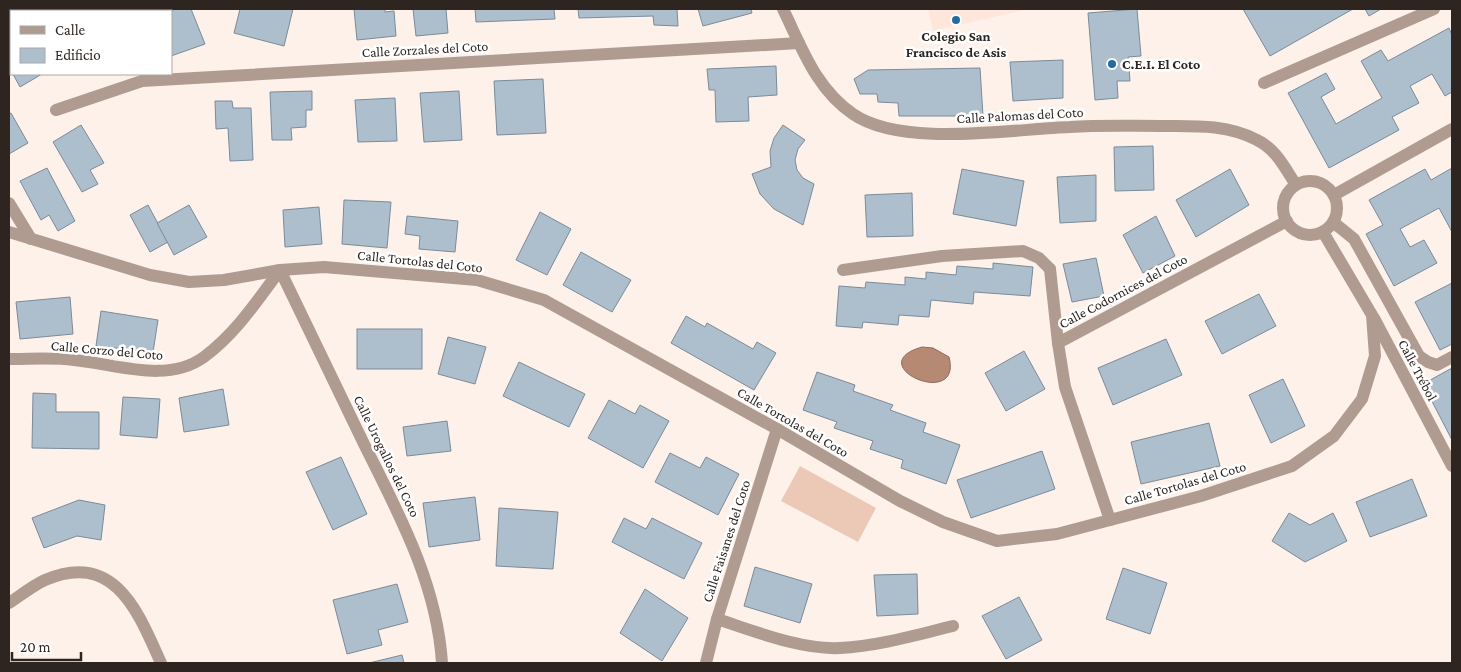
<svg xmlns="http://www.w3.org/2000/svg" width="1461" height="672" viewBox="0 0 1461 672" font-family="'Crimson Pro',serif">
<rect width="100%" height="100%" fill="#fef1ea"/>
<!-- built -->
<polygon fill="#fee6da" points="928,9 1029,9 933,31"/>
<!-- pitch -->
<polygon fill="#ecc8b7" points="800,466 876,508 858,542 781,501"/>
<!-- water -->
<path fill="#b68972" stroke="#8d6b5a" d="M922,347L933,348L949,357C963,411 859,365 922,347Z"/>
<!-- building -->
<g fill="#adbecd" stroke="#7a8b99">
<polygon points="68,9 100,9 102,11 69,11"/>
<polygon points="176,9 191,9 205,44 171,56 170,11"/>
<polygon points="240,9 293,9 284,46 234,33"/>
<polygon points="354,9 385,9 385,12 394,11 396,36 357,40"/>
<polygon points="413,9 446,9 448,33 416,36"/>
<polygon points="475,9 554,9 555,19 476,22"/>
<polygon points="578,9 677,9 678,26 654,25 653,16 579,18"/>
<polygon points="698,9 751,9 752,13 703,26"/>
<polygon points="1137,9 1141,56 1128,57 1130,81 1117,81 1118,98 1095,100 1088,13"/>
<polygon points="1243,9 1353,9 1270,56"/>
<polygon points="1365,9 1381,9 1369,16"/>
<polygon points="1449,28 1452,35 1452,92 1445,96 1432,74 1410,86 1419,103 1392,117 1399,130 1329,168 1288,93 1326,73 1335,89 1321,97 1336,124 1382,98 1361,61 1381,50 1388,61"/>
<polygon points="11,42 11,71 9,66 9,44"/>
<polygon points="1063,60 1063,98 1013,101 1010,62"/>
<polygon points="776,66 777,95 748,97 749,121 716,122 715,90 709,90 707,69"/>
<polygon points="980,68 983,116 899,116 898,103 878,102 877,94 860,94 854,79 868,70"/>
<polygon points="13,74 42,74 20,87"/>
<polygon points="543,79 546,133 497,135 494,81"/>
<polygon points="312,91 312,110 306,110 306,127 291,128 292,140 272,140 270,92"/>
<polygon points="459,91 462,140 424,142 420,93"/>
<polygon points="395,98 397,141 358,142 355,100"/>
<polygon points="215,101 232,101 233,108 251,108 253,160 230,161 228,128 216,129"/>
<polygon points="11,113 28,143 9,154 9,114"/>
<polygon points="81,125 104,163 90,170 98,184 82,192 53,142"/>
<polygon points="783,125 805,140 798,149 795,160 797,170 803,178 814,184 803,225 774,209 760,194 752,174 771,167 770,151 774,138"/>
<polygon points="1153,146 1154,190 1115,191 1114,147"/>
<polygon points="47,168 75,221 58,231 49,215 41,220 20,181"/>
<polygon points="1452,168 1452,232 1439,208 1400,229 1410,247 1424,240 1437,263 1394,286 1366,234 1383,225 1369,200 1425,169 1431,180"/>
<polygon points="962,169 1024,181 1016,226 953,214"/>
<polygon points="1230,169 1249,205 1196,237 1176,200"/>
<polygon points="1096,175 1096,221 1060,223 1057,177"/>
<polygon points="912,193 913,236 867,237 865,195"/>
<polygon points="344,200 391,202 387,248 342,244"/>
<polygon points="148,205 168,242 150,252 130,215"/>
<polygon points="189,205 207,237 174,255 157,223"/>
<polygon points="319,207 322,244 285,247 283,210"/>
<polygon points="540,212 571,229 547,275 516,260"/>
<polygon points="407,216 458,221 455,252 419,249 420,236 405,234"/>
<polygon points="1156,216 1175,256 1143,273 1123,235"/>
<polygon points="581,252 631,280 612,312 563,285"/>
<polygon points="1096,258 1104,296 1072,302 1063,264"/>
<polygon points="993,263 1033,267 1030,296 974,292 973,304 931,300 929,317 899,315 898,325 863,322 862,328 836,326 839,286 865,288 866,282 905,285 905,277 926,279 926,272 956,275 957,266 993,269"/>
<polygon points="1452,283 1452,344 1440,350 1415,302"/>
<polygon points="1259,294 1276,326 1222,354 1205,321"/>
<polygon points="70,297 73,334 20,339 16,302"/>
<polygon points="101,311 158,320 153,352 96,346"/>
<polygon points="686,316 705,327 707,323 753,349 757,342 776,353 754,390 671,343"/>
<rect x="357" y="329" width="65" height="40"/>
<polygon points="448,337 486,347 475,384 438,374"/>
<polygon points="1166,339 1182,375 1113,405 1098,368"/>
<polygon points="1024,351 1045,389 1006,411 985,373"/>
<polygon points="519,362 585,394 569,427 503,396"/>
<polygon points="1452,368 1452,440 1423,384"/>
<polygon points="817,372 855,385 853,391 893,405 890,410 926,423 923,432 960,445 946,484 901,468 903,460 870,449 873,441 834,428 837,422 803,410"/>
<polygon points="1283,379 1305,426 1271,443 1249,395"/>
<polygon points="223,389 229,425 184,432 179,398"/>
<polygon points="33,393 56,394 56,412 99,412 99,449 32,448"/>
<polygon points="123,397 160,399 157,438 120,435"/>
<polygon points="609,400 635,414 640,405 669,421 643,468 588,438"/>
<polygon points="447,421 451,451 407,456 403,427"/>
<polygon points="1209,423 1220,466 1141,484 1131,442"/>
<polygon points="1042,451 1055,489 971,518 957,480"/>
<polygon points="670,453 700,468 706,457 739,474 718,515 655,482"/>
<polygon points="341,457 367,514 333,530 306,472"/>
<polygon points="1412,479 1427,516 1370,537 1356,502"/>
<polygon points="475,497 480,540 429,547 423,503"/>
<polygon points="79,500 105,505 101,540 77,536 44,548 32,518"/>
<polygon points="499,508 558,512 553,569 496,566"/>
<polygon points="1289,513 1310,525 1333,513 1347,541 1305,562 1272,541"/>
<polygon points="624,518 646,529 652,518 702,543 684,579 612,542"/>
<polygon points="755,567 812,584 800,623 744,606"/>
<polygon points="1123,568 1167,583 1150,634 1106,619"/>
<polygon points="917,574 918,614 877,616 874,575"/>
<polygon points="397,584 408,622 378,630 382,645 347,654 333,600"/>
<polygon points="645,589 688,618 662,661 620,633"/>
<polygon points="1019,597 1042,640 1006,659 982,616"/>
<polygon points="402,655 404,663 369,663"/>
</g>
<g fill="none" stroke-linecap="round" stroke-linejoin="round">
<!-- lane -->
<g stroke="#b09b91" stroke-width="12">
<polyline points="1264,83 1434,9"/>
<polyline points="1333,222 1354,239 1419,356 1428,362 1437,365 1452,357"/>
<polyline points="843,270 942,256 1023,251 1039,258 1050,269"/>
</g>
<!-- street -->
<g stroke="#b09b91" stroke-width="12">
<path d="M783,9C802,48 816,89 853,114C902,148 1012,129 1070,127C1100,125 1130,126 1161,126C1193,126 1227,124 1257,140C1276,149 1285,168 1296,185"/>
<polyline points="56,110 142,81 799,43"/>
<circle cx="1310" cy="208" r="27"/>
<polyline points="1334,195 1452,129"/>
<polyline points="9,203 31,239"/>
<polyline points="9,232 150,275 189,282 224,280 280,270 324,267 477,280 544,300 777,429 900,501 943,522 997,541 1057,534 1201,496 1292,466 1334,436 1362,399 1375,356 1372,315 1323,232"/>
<polyline points="1050,269 1058,343"/>
<polyline points="1374,318 1452,466"/>
<path d="M9,359C30,359 53,357 74,360C116,364 167,384 204,357C236,333 257,301 280,270C308,328 336,386 364,444C399,514 437,584 442,663"/>
<polyline points="1110,520 1065,387 1058,343 1287,221"/>
<path d="M9,603C20,596 32,586 45,580C115,550 138,612 161,663"/>
<path d="M717,619C754,631 801,650 840,648C878,646 916,635 953,626"/>
<polyline points="706,663 717,619 777,429"/>
</g>
</g>
<!-- markers -->
<g fill="#226b9f" stroke="#fff" stroke-width="2">
<circle cx="956" cy="20" r="5"/>
<circle cx="1112" cy="64" r="5"/>
</g>
<g text-anchor="middle" dominant-baseline="central" stroke-width="5" stroke-linejoin="round" paint-order="stroke">
<!-- poi labels -->
<g font-size="14" font-weight="bold" fill="#2e2521" stroke="#fff">
<text x="956" y="36">Colegio San<tspan x="956" dy="16">Francisco de Asis</tspan></text>
<text x="1122" y="64" text-anchor="start">C.E.I. El Coto</text>
</g>
<!-- street labels -->
<g font-size="14" fill="#2e2521" stroke="#fff">
<text transform="translate(425 49) rotate(-3)">Calle Zorzales del Coto</text>
<text transform="translate(1020 115) rotate(-3)">Calle Palomas del Coto</text>
<text transform="translate(420 261) rotate(6)">Calle Tortolas del Coto</text>
<text transform="translate(1123 291) rotate(-28)">Calle Codornices del Coto</text>
<text transform="translate(107 350) rotate(5)">Calle Corzo del Coto</text>
<text transform="translate(1418 370) rotate(62)">Calle Trébol</text>
<text transform="translate(793 422) rotate(30)">Calle Tortolas del Coto</text>
<text transform="translate(387 456) rotate(64)">Calle Urogallos del Coto</text>
<text transform="translate(1185 483) rotate(-16)">Calle Tortolas del Coto</text>
<text transform="translate(726 541) rotate(-72)">Calle Faisanes del Coto</text>
</g>
</g>
<!-- border -->
<rect width="1461" height="672" fill="none" stroke="#2e2521" stroke-width="20"/>
<!-- legend -->
<rect x="10" y="10" width="162" height="65" fill="#ffffff" stroke="#aba8a6"/>
<rect x="20" y="26" width="25" height="8" fill="#b09b91" stroke="#aba8a6"/>
<text x="55" y="35" font-size="15" fill="#2e2521">Calle</text>
<rect x="20" y="48" width="25" height="15" fill="#adbecd" stroke="#aba8a6"/>
<text x="55" y="60" font-size="15" fill="#2e2521">Edificio</text>
<!-- scale -->
<path d="M12 652v8h69v-8" fill="none" stroke="#2e2521" stroke-width="2.5"/>
<text x="20" y="652" font-size="15" fill="#2e2521" stroke="#ffffff" stroke-width="4" paint-order="stroke">20 m</text>
</svg>
